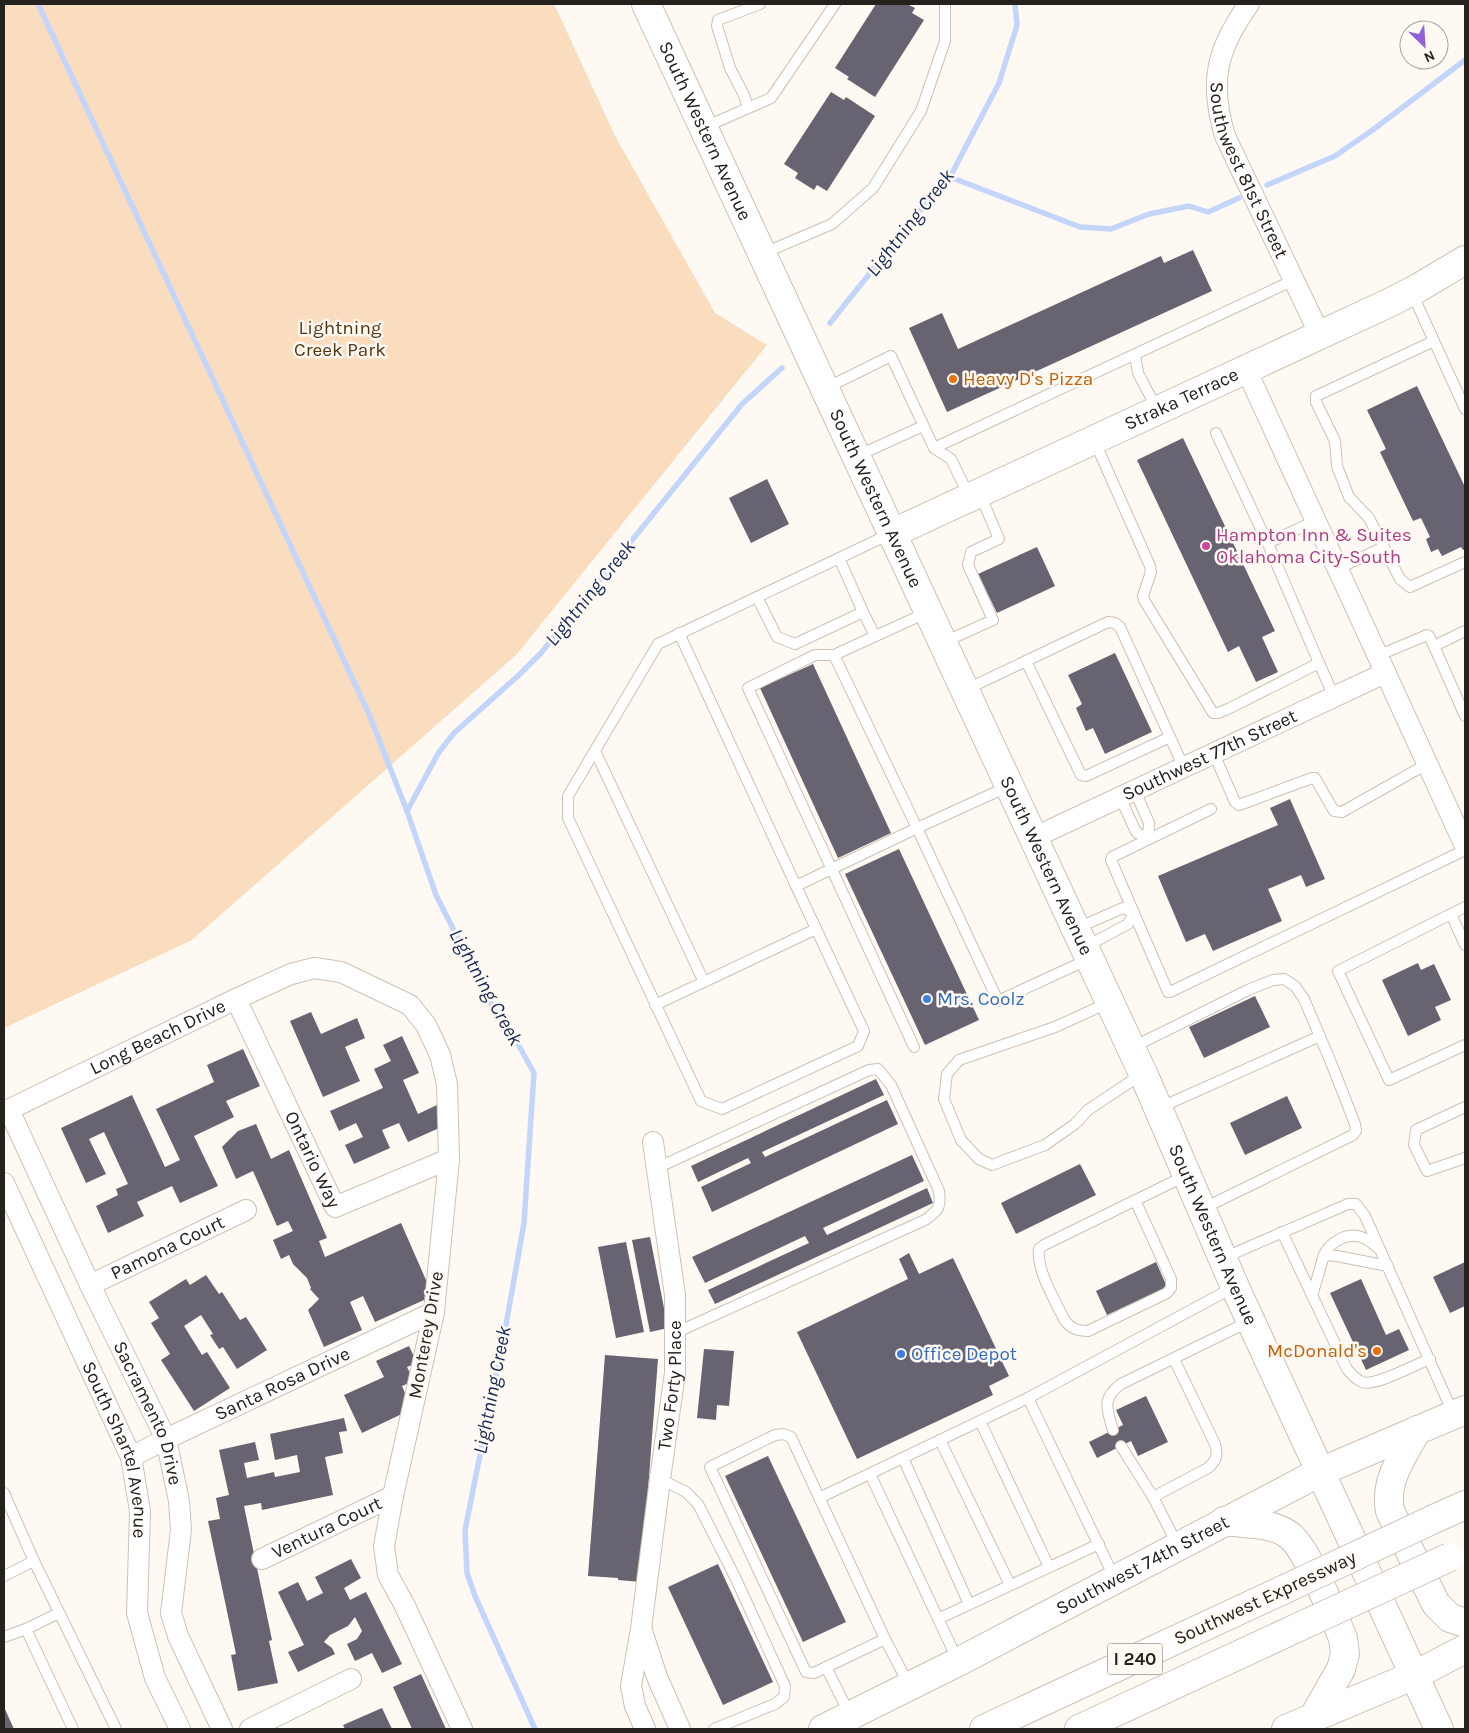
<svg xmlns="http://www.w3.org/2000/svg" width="1469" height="1733" viewBox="0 0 1469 1733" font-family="Karla,sans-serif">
<rect width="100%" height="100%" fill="#fef9f3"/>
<!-- green -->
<polygon fill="#fadcbe" points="4,4 554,4 615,136 715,313 767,345 516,655 192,940 4,1028"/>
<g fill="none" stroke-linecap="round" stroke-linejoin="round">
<!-- stream -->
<g stroke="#c3d5fb" stroke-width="5.5">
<polyline points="38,4 369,714 407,811 436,895 494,1010 509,1028 534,1073 524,1223 506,1325 465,1530 467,1573 475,1596 535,1729"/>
<polyline points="950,177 1080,227 1111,229 1149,214 1189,206 1208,212 1239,198"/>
<polyline points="1267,185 1335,156 1374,129 1465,60"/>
<polyline points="830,323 935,192 950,177 999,83 1017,25 1015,4"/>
<polyline points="407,811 439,752 454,733 519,675 541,653 742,404 782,368"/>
</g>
</g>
<!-- building -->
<g fill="#676371">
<polygon points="876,4 907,4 915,8 912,13 924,20 875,97 847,79 849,77 835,68"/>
<polygon points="831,92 844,100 846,97 875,116 827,191 817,185 814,190 795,178 798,173 784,164"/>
<polygon points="1193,250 1212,291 947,412 909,328 942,313 958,349 1161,256 1164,263"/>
<polygon points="1417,386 1465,487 1465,549 1463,550 1461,547 1442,556 1438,549 1431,552 1426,539 1430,537 1421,518 1413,521 1380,452 1386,449 1367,410"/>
<polygon points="1183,438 1275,631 1262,637 1278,672 1256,682 1239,646 1228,652 1137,460"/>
<polygon points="767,479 789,524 751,543 729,498"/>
<polygon points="1037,547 1055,586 997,613 978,574"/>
<polygon points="1115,653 1152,732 1105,754 1093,728 1086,731 1076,708 1082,704 1068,675"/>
<polygon points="813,664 891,833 838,858 760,688"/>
<polygon points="1290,799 1325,879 1306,887 1301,875 1268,889 1282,921 1213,951 1205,934 1186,942 1158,876 1278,825 1270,808"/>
<polygon points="899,849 979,1020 925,1045 845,874"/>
<polygon points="1418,963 1421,970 1434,964 1451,1000 1435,1007 1441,1020 1408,1036 1382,980"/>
<polygon points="1255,996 1270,1027 1204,1058 1189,1027"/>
<polygon points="311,1012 321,1034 357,1018 365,1038 345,1047 360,1081 323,1097 290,1021"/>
<polygon points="402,1036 419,1073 403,1080 418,1114 439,1104 448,1124 408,1142 399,1123 382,1130 390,1148 354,1164 345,1145 363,1137 356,1123 339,1131 330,1111 383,1088 374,1069 391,1061 383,1045"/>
<polygon points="243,1049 260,1086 226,1101 234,1117 194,1136 218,1186 180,1203 172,1186 137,1202 144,1216 108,1233 96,1206 118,1195 116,1189 128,1184 104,1132 89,1139 106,1174 86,1183 61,1128 132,1095 165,1167 180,1160 156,1109 214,1082 207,1065"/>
<polygon points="876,1079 884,1095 762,1152 765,1157 887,1100 898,1124 712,1212 701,1187 751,1163 748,1158 698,1182 691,1166"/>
<polygon points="1287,1096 1302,1128 1245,1155 1230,1123"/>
<polygon points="256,1124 271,1159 289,1150 327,1238 319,1241 325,1257 401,1223 433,1296 375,1322 363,1296 350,1302 362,1330 324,1347 308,1310 319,1299 310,1289 311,1288 307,1278 293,1264 289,1255 281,1259 273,1240 293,1231 288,1221 277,1226 253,1171 236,1179 222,1147 238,1131"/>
<polygon points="912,1155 924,1181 823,1228 827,1235 927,1188 933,1203 715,1304 708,1290 809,1243 805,1236 705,1283 692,1257"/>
<polygon points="1080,1164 1096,1195 1016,1234 1001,1203"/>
<polygon points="650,1237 668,1328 650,1332 632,1240"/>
<polygon points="626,1242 644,1332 616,1338 598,1247"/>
<polygon points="909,1253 919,1274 953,1258 1009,1376 989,1386 993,1395 857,1459 797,1332 908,1279 899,1259"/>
<polygon points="1156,1262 1167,1287 1107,1315 1096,1291"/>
<polygon points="1465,1262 1465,1306 1450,1313 1433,1277"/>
<polygon points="206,1275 219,1294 222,1292 240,1320 246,1317 267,1350 237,1369 223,1347 219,1349 210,1335 213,1334 201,1315 184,1326 202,1355 207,1352 230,1388 194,1411 161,1360 170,1354 151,1323 159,1318 149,1302 186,1279 190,1285"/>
<polygon points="1361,1279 1386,1335 1399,1329 1409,1350 1366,1370 1330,1293"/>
<polygon points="409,1346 417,1363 407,1367 414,1381 402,1386 408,1400 403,1402 408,1411 362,1433 344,1395 384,1377 376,1361"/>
<polygon points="704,1349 734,1351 729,1406 717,1405 716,1420 697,1418"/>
<polygon points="605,1355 658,1359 641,1582 618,1580 618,1578 588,1576"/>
<polygon points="1146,1396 1168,1442 1138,1456 1131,1441 1097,1458 1089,1442 1123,1425 1116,1410"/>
<polygon points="344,1418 347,1431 339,1432 343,1453 325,1457 333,1495 262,1510 261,1503 244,1506 272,1640 269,1641 278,1683 238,1691 231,1655 236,1654 208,1521 220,1519 216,1498 229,1495 219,1450 255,1442 259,1460 244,1463 247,1478 274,1472 275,1477 300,1472 297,1455 275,1460 270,1434"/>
<polygon points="768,1456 846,1622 803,1642 725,1476"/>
<polygon points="351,1559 361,1578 344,1588 350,1600 366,1592 402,1664 382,1673 372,1653 355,1661 347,1644 357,1639 362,1631 355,1617 348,1626 330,1635 324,1642 332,1648 335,1654 298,1672 288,1652 304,1645 278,1592 298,1582 307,1601 323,1593 315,1577"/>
<polygon points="718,1564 773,1682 723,1705 668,1587"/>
<polygon points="421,1674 446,1729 412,1729 393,1687"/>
<polygon points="4,1707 14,1729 4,1729"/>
<polygon points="382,1708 392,1729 345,1729 343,1725"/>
</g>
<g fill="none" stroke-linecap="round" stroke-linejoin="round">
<!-- lane casing -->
<g stroke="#cdc1b5" stroke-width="12">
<g id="lane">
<polyline points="748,108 744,95 730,68 717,26 718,20 760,4"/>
<polyline points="705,127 771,98 835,4"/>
<polyline points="764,253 832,224 873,188 921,111 945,41 945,4"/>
<polyline points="1412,293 1465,409"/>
<polyline points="1434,341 1316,396 1316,402 1335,441 1337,466 1349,497 1369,518 1400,579 1410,587 1465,562"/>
<polyline points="1135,355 1138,373 1157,409"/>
<polyline points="826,388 891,356 934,448 1294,280"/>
<polyline points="1216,433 1268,544 1319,663"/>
<polyline points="1094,440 1150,566 1151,572 1143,596 1144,600 1213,713 1218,713 1230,708 1319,663 1334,697"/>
<polyline points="934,448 951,459 969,496"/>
<polyline points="857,456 923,426"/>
<polyline points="892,533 658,644 568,796 568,818 701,1101 722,1109 858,1046 864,1031 796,886 917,828 998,1001 1089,959"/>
<polyline points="1268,543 1315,521"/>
<polyline points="1337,569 1384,547"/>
<polyline points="757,597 777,637 795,644 863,612 839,558"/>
<polyline points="863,612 875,636"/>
<polyline points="928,612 834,655 917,828 1007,787"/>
<polyline points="679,633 796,886"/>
<polyline points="944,642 993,620 968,565 971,552 999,539 980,494"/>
<polyline points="1434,646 1465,716"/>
<polyline points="834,655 815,655 748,688 914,1047"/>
<polyline points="1377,656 1427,635 1429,636 1434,646 1465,631"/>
<polyline points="1026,661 1081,775 1086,776 1170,737"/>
<polyline points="965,690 1108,622 1115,623 1120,627 1184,768"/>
<polyline points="595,751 704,982"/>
<polyline points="1214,754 1235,802 1239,805 1312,778 1315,778 1334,811 1342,812 1427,764"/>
<polyline points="1120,797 1136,832 1148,839 1149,823 1135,791"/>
<polyline points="1211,809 1112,857 1111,860 1168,992 1170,992 1465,850"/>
<polyline points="1465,907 1338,971 1389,1080 1465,1045"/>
<polyline points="1451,914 1465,945"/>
<polyline points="1077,928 1123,908 1134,913 1128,924 1085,947"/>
<polyline points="1110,1002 1055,1027 959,1060 947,1074 944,1099 961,1140 979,1159 992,1165 1045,1145 1075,1124 1088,1110 1142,1074"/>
<polyline points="655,1005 816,929"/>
<polyline points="1133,1047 1248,990 1273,980 1284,979 1295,986 1304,999 1332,1065 1355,1124 1356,1131 1353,1135 1202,1209"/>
<polyline points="1465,1107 1416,1130 1414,1145 1427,1171 1465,1158"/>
<polyline points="1159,1108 1320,1036"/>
<path d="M657,1168L869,1070L878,1069L891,1085L939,1191C941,1207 939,1210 925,1220L675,1333"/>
<path d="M1135,1200L1171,1279V1288L1167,1293L1088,1331C1078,1331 1072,1329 1065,1321C1056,1302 1036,1270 1039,1249L1044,1245L1185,1176"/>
<path d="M1282,1232L1347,1369C1351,1374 1356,1379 1362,1382C1375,1387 1416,1364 1430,1359"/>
<path d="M1324,1255C1330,1242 1347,1232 1361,1237C1368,1239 1373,1244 1378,1248"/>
<polyline points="1223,1258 1348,1204 1356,1204 1365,1216 1453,1413"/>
<polyline points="1312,1296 1324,1255 1337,1256 1388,1266"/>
<polyline points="1028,1398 1115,1579"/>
<polyline points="980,1421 1049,1567"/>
<path d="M1113,1430C1107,1409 1101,1399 1121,1384L1250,1321"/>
<polyline points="940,1440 1010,1585"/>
<polyline points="1121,1446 1153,1497 1178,1546"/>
<polyline points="903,1458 969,1604"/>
<polyline points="870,1474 958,1661"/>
<polyline points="660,1479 686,1492 698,1504 735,1577 785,1686 784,1697 775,1704 714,1729"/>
<polyline points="4,1493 34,1561 116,1729"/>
<path d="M1153,1497L1208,1468C1217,1460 1218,1455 1215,1444L1174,1359"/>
<polyline points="819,1498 1028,1398 1234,1287"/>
<polyline points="4,1576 34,1561"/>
<polyline points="59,1613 26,1629 73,1729"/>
<polyline points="938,1619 1099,1544"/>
<polyline points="4,1637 26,1629"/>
<polyline points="885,1639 814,1673 806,1672 710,1467 775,1435 783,1434 791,1437 885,1639 909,1685"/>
<polyline points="826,1667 850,1715"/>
</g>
</g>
<!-- street casing -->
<g stroke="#cdc1b5" stroke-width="22">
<g id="street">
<path id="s1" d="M1249,4C1216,50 1209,82 1225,136L1320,335"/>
<polyline points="1246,369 1465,846"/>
<path id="s2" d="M1033,838L1385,673"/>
<path id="s3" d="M236,999L335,1207L449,1159"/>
<path id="s4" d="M9,1110L90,1285L166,1439L179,1501L181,1530L171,1613L178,1636L222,1729"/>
<path id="s5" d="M4,1112L236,999L291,974L314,968L341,972L410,1005L426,1025L440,1055L447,1084L449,1159L434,1312L393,1496L384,1546L388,1575L405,1606L462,1729"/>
<path id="s6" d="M4,1183L131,1457L140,1511L137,1613L155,1678L180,1729"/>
<path id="s7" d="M90,1285L246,1210"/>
<path id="s8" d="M131,1457L166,1439L434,1312"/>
<path id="s9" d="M262,1559L393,1496"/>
<polyline points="642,1631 657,1677 680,1729"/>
<polyline points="250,1729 351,1679"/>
<path id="s10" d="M645,1729L635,1706L631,1686L641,1629L660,1479L675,1373V1295L653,1142"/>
</g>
</g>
<!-- secondary casing -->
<g stroke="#cdc1b5" stroke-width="30">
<g id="secondary">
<path id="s11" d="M646,4L1146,1080L1235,1287L1439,1729"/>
<path id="s12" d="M893,533L1391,302L1418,288L1465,260"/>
<path d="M1417,1430C1403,1456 1384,1480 1390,1511L1436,1604L1450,1618L1465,1623"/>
<path d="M1224,1521C1244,1524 1272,1522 1289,1535C1308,1549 1332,1613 1343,1638L1345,1654L1341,1669L1313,1718"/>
<path id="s13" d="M823,1729L958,1662L1320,1472L1465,1410"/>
<polyline points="1286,1729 1415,1675 1465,1649"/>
</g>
</g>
<!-- highway casing -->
<g stroke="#cdc1b5" stroke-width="30">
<g id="highway">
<polyline points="1434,1519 1465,1505"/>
<polyline points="836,1729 851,1716"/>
<polyline points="984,1729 1285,1589"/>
<polyline points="1079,1729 1301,1626"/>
</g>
</g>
<!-- lane -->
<use href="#lane" stroke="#fff" stroke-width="10"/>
<!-- street -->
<use href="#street" stroke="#fff" stroke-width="20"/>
<!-- secondary -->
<use href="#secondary" stroke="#fff" stroke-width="28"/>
<!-- highway -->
<use href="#highway" stroke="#fff" stroke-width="28"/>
<!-- highway-bridge casing -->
<g stroke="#cdc1b5" stroke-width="30" stroke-linecap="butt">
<g id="highway-bridge">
<polyline points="1285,1589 1434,1519"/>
<polyline points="1301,1626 1450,1557"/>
</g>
</g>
<!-- highway-bridge -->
<use href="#highway-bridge" stroke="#fff" stroke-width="28"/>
</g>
<!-- markers -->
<g fill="#e8710a" stroke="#fef9f3" stroke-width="2">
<circle cx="953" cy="379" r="5"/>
<circle cx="1377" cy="1351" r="5"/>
</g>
<circle fill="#d1479c" stroke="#fef9f3" stroke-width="2" cx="1206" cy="546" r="5"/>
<g fill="#3f7fe0" stroke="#fef9f3" stroke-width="2">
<circle cx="927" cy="999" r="5"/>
<circle cx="901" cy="1354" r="5"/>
</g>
<g text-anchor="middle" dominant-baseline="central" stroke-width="5" stroke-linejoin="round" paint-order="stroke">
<!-- shield labels -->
<rect fill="#fef9f3" stroke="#66625c" stroke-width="1" x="1107.5" y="1643.5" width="55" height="31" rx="4"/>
<g font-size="18" font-weight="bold" fill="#25211c">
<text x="1135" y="1659">I 240</text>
</g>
<!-- street labels -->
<g font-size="19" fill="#25211c" stroke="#fef9f3">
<text stroke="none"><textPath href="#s11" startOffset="140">South Western Avenue</textPath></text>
<text stroke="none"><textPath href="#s1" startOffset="180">Southwest 81st Street</textPath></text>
<text stroke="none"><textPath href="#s12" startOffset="318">Straka Terrace</textPath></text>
<text stroke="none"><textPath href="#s11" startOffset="545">South Western Avenue</textPath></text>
<text stroke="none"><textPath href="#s2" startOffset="195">Southwest 77th Street</textPath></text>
<text stroke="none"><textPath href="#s11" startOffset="950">South Western Avenue</textPath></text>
<text stroke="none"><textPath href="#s5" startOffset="171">Long Beach Drive</textPath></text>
<text stroke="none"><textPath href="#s3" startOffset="178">Ontario Way</textPath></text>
<text stroke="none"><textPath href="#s11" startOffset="1355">South Western Avenue</textPath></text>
<text stroke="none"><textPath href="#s7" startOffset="86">Pamona Court</textPath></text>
<text transform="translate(426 1335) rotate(-80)">Monterey Drive</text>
<text stroke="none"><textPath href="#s8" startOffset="168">Santa Rosa Drive</textPath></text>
<text stroke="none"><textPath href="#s10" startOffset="349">Two Forty Place</textPath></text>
<text stroke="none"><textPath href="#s4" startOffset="334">Sacramento Drive</textPath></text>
<text stroke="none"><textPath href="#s6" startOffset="291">South Shartel Avenue</textPath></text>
<text stroke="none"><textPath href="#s9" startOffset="72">Ventura Court</textPath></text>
<text stroke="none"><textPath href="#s13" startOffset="359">Southwest 74th Street</textPath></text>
<text transform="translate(1265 1598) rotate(-25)">Southwest Expressway</text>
</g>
<!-- park labels -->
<g font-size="19" fill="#55360f" stroke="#fef9f3">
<text x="340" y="328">Lightning<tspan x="340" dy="22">Creek Park</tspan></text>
</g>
<!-- food labels -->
<g font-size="19" fill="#c56008" stroke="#fef9f3" text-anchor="start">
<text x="963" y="379">Heavy D's Pizza</text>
<text x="1367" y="1351" text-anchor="end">McDonald's</text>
</g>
<!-- hotel labels -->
<g font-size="19" fill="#b23c85" stroke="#fef9f3" text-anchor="start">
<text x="1216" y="535">Hampton Inn &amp; Suites<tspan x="1216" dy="22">Oklahoma City-South</tspan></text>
</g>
<!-- shop labels -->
<g font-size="19" fill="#366cbe" stroke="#fef9f3" text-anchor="start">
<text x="937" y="999">Mrs. Coolz</text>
<text x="911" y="1354">Office Depot</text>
</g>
<!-- water labels -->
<g font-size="20" font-style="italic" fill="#142855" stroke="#fef9f3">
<text transform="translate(910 223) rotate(-52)">Lightning Creek</text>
<text transform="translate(590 593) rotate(-51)">Lightning Creek</text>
<text transform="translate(486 987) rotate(61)">Lightning Creek</text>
<text transform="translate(492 1390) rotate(-79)">Lightning Creek</text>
</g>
</g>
<!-- border -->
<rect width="1469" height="1733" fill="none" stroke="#25211c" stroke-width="10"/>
<!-- north arrow -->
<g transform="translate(1424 45) rotate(155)"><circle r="24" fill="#fef9f3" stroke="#a7a39d"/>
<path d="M0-4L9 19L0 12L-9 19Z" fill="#9161da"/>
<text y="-8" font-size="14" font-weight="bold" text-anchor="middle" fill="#25211c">N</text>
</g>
</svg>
